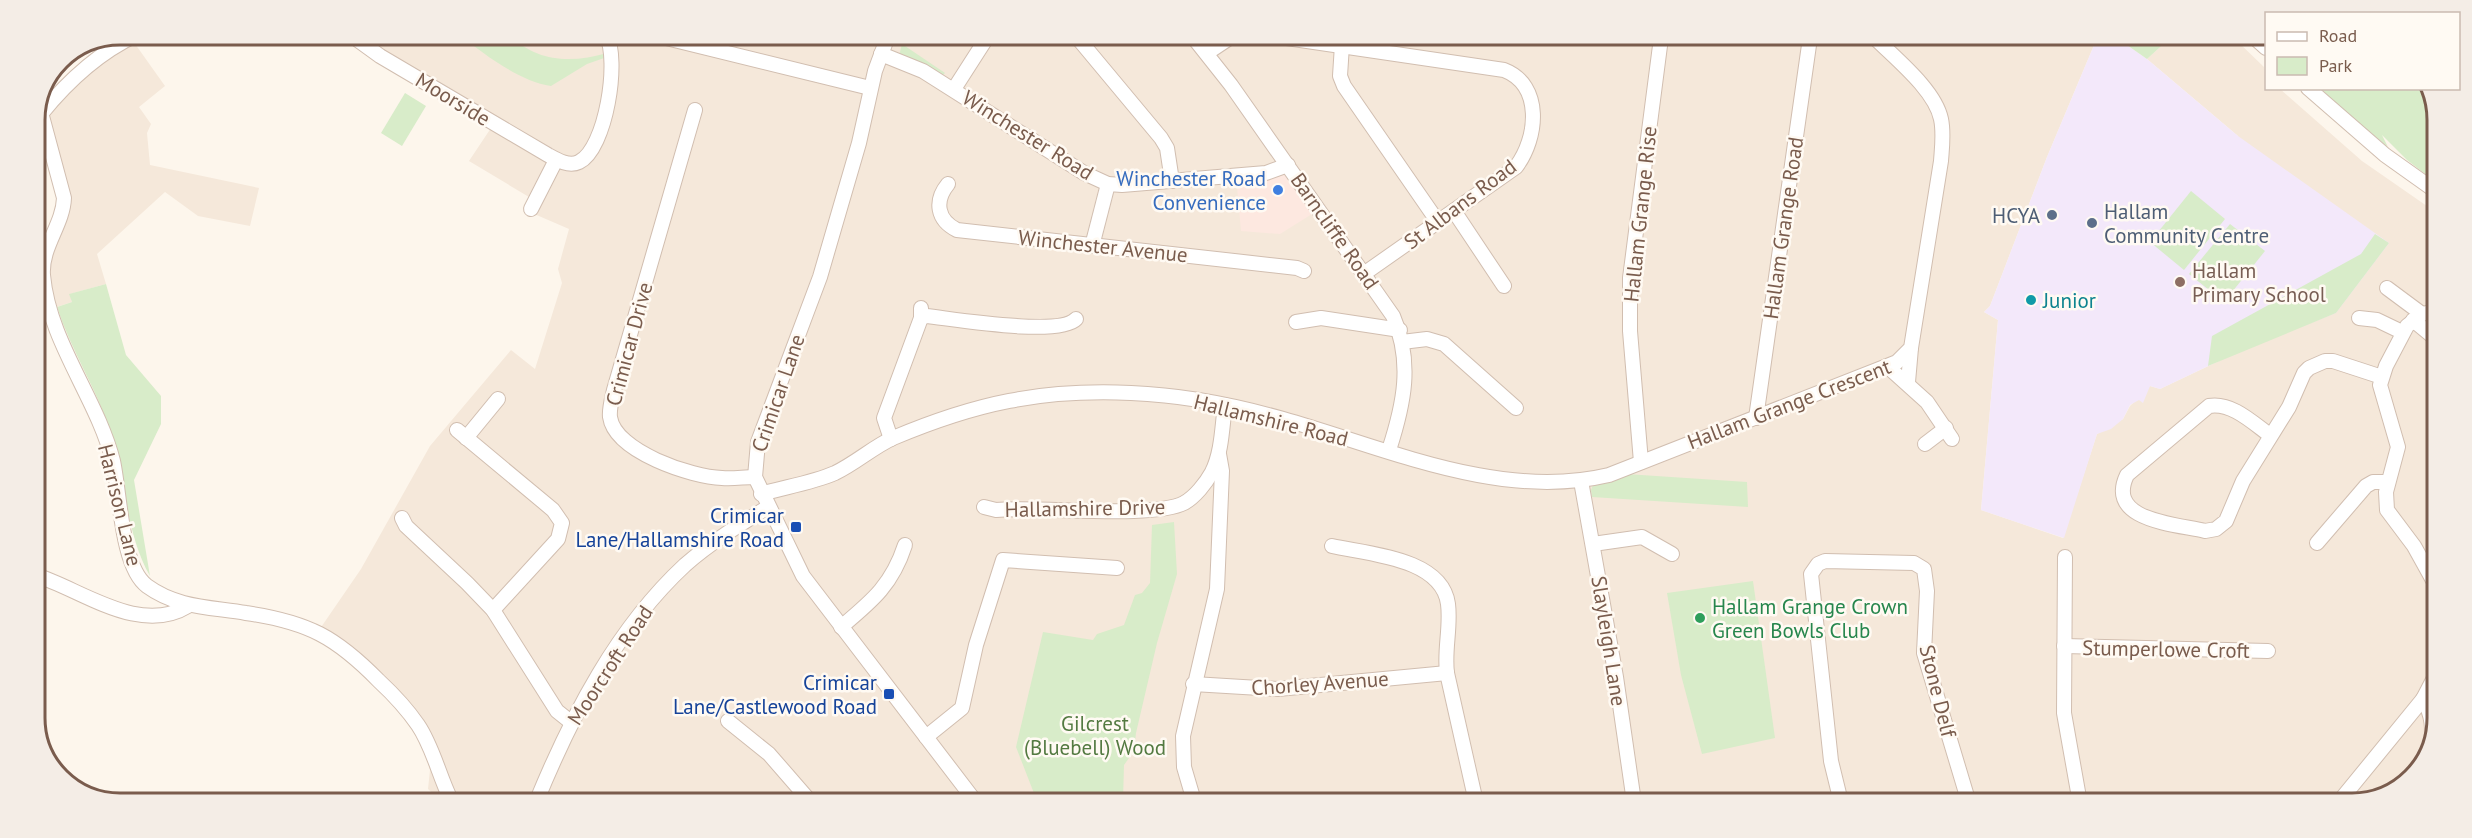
<svg xmlns="http://www.w3.org/2000/svg" width="2472" height="838" viewBox="0 0 2472 838" font-family="'PT Sans',sans-serif">
<rect width="100%" height="100%" fill="#fdf6ec"/>
<!-- residential -->
<g fill="#f5e8da">
<polygon points="327,35 853,36 880,43 883,36 2097,38 2047,157 1990,306 1984,312 1998,320 1981,510 2063,538 2097,434 2123,419 2130,406 2150,386 2160,389 2242,350 2238,136 2147,59 2169,39 2235,39 2264,67 2266,88 2280,89 2362,161 2437,213 2433,745 2404,786 2353,803 440,800 428,789 430,770 424,747 394,705 357,666 315,636 361,569 430,446 511,350 535,369 562,283 558,269 569,229 525,210 529,197 469,161 491,128 351,45"/>
<polygon points="133,41 165,86 139,107 151,124 147,133 150,165 259,188 250,226 198,216 165,192 97,254 106,284 70,294 72,302 57,307 50,283 52,249 70,202 45,116 101,61"/>
</g>
<!-- commercial -->
<polygon fill="#fde8e0" points="1288,165 1320,209 1280,234 1241,231 1236,176"/>
<!-- education -->
<polygon fill="#f3e8fa" points="2097,38 2117,38 2147,59 2238,136 2389,243 2336,313 2242,350 2160,389 2150,386 2143,403 2139,400 2130,405 2123,419 2111,429 2097,434 2064,538 1981,510 1998,320 1984,312 1990,306 2047,157"/>
<!-- green -->
<g fill="#d8ecc9">
<path d="M460,35H510C537,63 573,63 607,53V57L587,64L551,86C519,81 485,55 460,35Z"/>
<polygon points="2117,38 2169,39 2147,59"/>
<polygon points="902,44 945,73 942,76 899,56"/>
<polygon points="2320,89 2428,89 2437,114 2437,183 2407,160 2382,135 2388,147 2328,99"/>
<polygon points="405,93 426,106 402,146 381,133"/>
<polygon points="2191,191 2225,219 2184,270 2150,242"/>
<polygon points="2230,224 2265,251 2224,302 2189,274"/>
<polygon points="2375,234 2389,243 2336,313 2208,366 2212,336 2361,254"/>
<path d="M106,284L126,355L161,396V424L134,480L150,576C125,533 126,477 110,430C96,388 71,350 57,307L72,302L69,294Z"/>
<polygon points="1626,474 1747,482 1748,507 1592,497 1591,490 1593,485"/>
<polygon points="1174,522 1177,574 1157,643 1136,733 1134,751 1124,765 1123,801 1037,801 1016,747 1043,632 1093,640 1097,634 1124,625 1135,595 1142,593 1150,583 1152,525"/>
<polygon points="1753,581 1775,738 1702,754 1681,675 1667,593"/>
</g>
<g fill="none" stroke-linecap="round" stroke-linejoin="round">
<!-- minor casing -->
<g stroke="#d1beb0" stroke-width="16">
<g id="minor">
<path d="M351,35L380,56L548,155C557,160 569,167 579,162C606,149 620,59 606,35"/>
<polyline points="658,36 870,88"/>
<polyline points="888,36 875,71 859,143 820,277 758,442 755,477 803,576 975,801"/>
<polyline points="1076,36 1161,138 1167,148 1172,181"/>
<path d="M1193,37L1231,85L1393,316C1413,362 1404,404 1389,450"/>
<path d="M1280,37L1504,70C1543,85 1538,138 1516,167L1365,273"/>
<polyline points="2256,39 2266,48"/>
<polyline points="1342,45 1340,76 1344,86 1438,222"/>
<polyline points="1207,53 1231,37"/>
<polyline points="881,54 923,71 1084,173 1108,184 1122,185 1266,173 1288,165"/>
<polyline points="2308,88 2385,155 2437,192"/>
<polyline points="954,89 988,36"/>
<path d="M39,105L64,198C63,225 41,247 43,275C49,342 97,398 113,461C120,492 121,567 147,586C177,608 211,607 246,613C308,622 336,637 379,681C393,694 407,709 418,725C433,747 439,776 451,800"/>
<path d="M695,110L614,390C612,399 609,409 610,417C615,452 692,477 722,478C733,479 744,477 755,477"/>
<path d="M41,114C67,82 98,53 136,35"/>
<path d="M948,184C934,201 937,220 957,230L1297,268L1304,271"/>
<polyline points="531,209 556,160"/>
<polyline points="1454,211 1504,286"/>
<polyline points="1092,246 1108,184"/>
<polyline points="2387,288 2422,314"/>
<path d="M921,318L926,316C954,319 1059,337 1076,319"/>
<polyline points="2359,318 2377,320 2402,332"/>
<polyline points="2413,320 2436,339"/>
<polyline points="1296,322 1321,318 1400,330"/>
<polyline points="1402,342 1427,339 1444,344 1516,408"/>
<polyline points="1887,366 1927,402 1952,439"/>
<polyline points="1908,382 1911,348"/>
<polyline points="1756,418 1810,38"/>
<polyline points="457,430 553,510 562,523 558,539 493,610"/>
<path d="M2271,436C2253,423 2232,402 2209,406L2127,475C2105,521 2176,524 2205,531L2216,529L2226,521L2243,481L2289,407L2304,373L2309,368L2325,361H2333L2382,377"/>
<polyline points="466,438 498,399"/>
<polyline points="891,439 884,418 921,318 921,308"/>
<polyline points="1925,444 1946,428"/>
<polyline points="1641,462 1630,331 1630,278 1661,38"/>
<polyline points="1581,481 1616,677 1634,802"/>
<path d="M761,494C785,487 812,483 835,473C856,463 873,447 893,438C976,403 1041,389 1131,393C1182,395 1234,405 1283,419C1386,448 1500,501 1609,475L1887,366L1897,362L1911,348L1941,161C1942,147 1944,133 1941,119C1935,90 1896,59 1875,38"/>
<path d="M984,507L996,510C1039,506 1153,519 1184,503C1195,497 1206,483 1212,472C1222,452 1222,427 1225,405"/>
<polyline points="402,518 406,526 467,583 493,610 557,711 572,723"/>
<polyline points="2317,543 2366,486 2373,482 2388,482"/>
<polyline points="1593,544 1642,537 1672,554"/>
<path d="M1332,546C1368,554 1442,558 1448,604C1451,627 1444,650 1447,673L1476,802"/>
<polyline points="2065,557 2064,713 2080,803"/>
<path d="M35,575C81,589 139,636 188,606"/>
<polyline points="2434,582 2414,546 2387,510 2386,492 2398,447 2380,385 2386,366 2407,326 2422,314 2436,311"/>
<path d="M841,627C872,601 892,585 905,545"/>
<polyline points="2064,646 2268,651"/>
<polyline points="1193,684 1278,689 1447,673"/>
<polyline points="728,721 769,754 809,800"/>
<polyline points="926,737 962,708 976,645 1003,560 1117,568"/>
<path d="M2431,748C2433,729 2433,716 2423,699L2434,678"/>
<path d="M537,800C572,715 617,628 685,565C710,543 739,525 768,507"/>
<polyline points="1194,801 1184,767 1183,736 1217,589 1222,471 1219,454"/>
<polyline points="1841,802 1831,761 1811,574 1818,564 1825,561 1914,563 1924,569 1927,591 1924,653 1969,803"/>
<polyline points="2338,803 2423,699"/>
</g>
</g>
<!-- minor -->
<use href="#minor" stroke="#fff" stroke-width="14"/>
</g>
<!-- markers -->
<circle fill="#3f7fe0" stroke="#fffaf3" stroke-width="2" cx="1278" cy="190" r="6"/>
<g fill="#5c6f8a" stroke="#fffaf3" stroke-width="2">
<circle cx="2052" cy="215" r="6"/>
<circle cx="2092" cy="223" r="6"/>
</g>
<circle fill="#8d6e63" stroke="#fffaf3" stroke-width="2" cx="2180" cy="282" r="6"/>
<circle fill="#0f9aa8" stroke="#fffaf3" stroke-width="2" cx="2031" cy="300" r="6"/>
<g fill="#1a4fb4" stroke="#fffaf3" stroke-width="2">
<rect x="790" y="521" width="12" height="12" rx="3"/>
<rect x="883" y="688" width="12" height="12" rx="3"/>
</g>
<circle fill="#2e9e5b" stroke="#fffaf3" stroke-width="2" cx="1700" cy="618" r="6"/>
<g text-anchor="middle" dominant-baseline="central" stroke-width="5" stroke-linejoin="round" paint-order="stroke">
<!-- street labels -->
<g font-size="21" fill="#7a5c4d" stroke="#fffaf3">
<text transform="translate(453 99) rotate(31)">Moorside</text>
<text transform="translate(1028 135) rotate(32)">Winchester Road</text>
<text transform="translate(1460 204) rotate(-37)">St Albans Road</text>
<text transform="translate(1640 214) rotate(-84)">Hallam Grange Rise</text>
<text transform="translate(1783 228) rotate(-82)">Hallam Grange Road</text>
<text transform="translate(1335 231) rotate(55)">Barncliffe Road</text>
<text transform="translate(1103 246) rotate(6)">Winchester Avenue</text>
<text transform="translate(629 344) rotate(-75)">Crimicar Drive</text>
<text transform="translate(778 393) rotate(-71)">Crimicar Lane</text>
<text transform="translate(1789 404) rotate(-21)">Hallam Grange Crescent</text>
<text transform="translate(1271 420) rotate(14)">Hallamshire Road</text>
<text transform="translate(120 505) rotate(76)">Harrison Lane</text>
<text transform="translate(1085 508) rotate(-1)">Hallamshire Drive</text>
<text transform="translate(1609 641) rotate(81)">Slayleigh Lane</text>
<text transform="translate(2166 649) rotate(1)">Stumperlowe Croft</text>
<text transform="translate(610 665) rotate(-57)">Moorcroft Road</text>
<text transform="translate(1320 683) rotate(-4)">Chorley Avenue</text>
<text transform="translate(1938 691) rotate(76)">Stone Delf</text>
</g>
<!-- shop labels -->
<g font-size="21" fill="#366cbe" stroke="#fffaf3" text-anchor="end">
<text x="1266" y="178">Winchester Road<tspan x="1266" dy="24">Convenience</tspan></text>
</g>
<!-- service labels -->
<g font-size="21" fill="#4e5e75" stroke="#fffaf3" text-anchor="start">
<text x="2104" y="211">Hallam<tspan x="2104" dy="24">Community Centre</tspan></text>
<text x="2040" y="215" text-anchor="end">HCYA</text>
</g>
<!-- education labels -->
<g font-size="21" fill="#785e54" stroke="#fffaf3" text-anchor="start">
<text x="2192" y="270">Hallam<tspan x="2192" dy="24">Primary School</tspan></text>
</g>
<!-- culture labels -->
<g font-size="21" fill="#0d838f" stroke="#fffaf3" text-anchor="start">
<text x="2043" y="300">Junior</text>
</g>
<!-- transit labels -->
<g font-size="21" fill="#164399" stroke="#fffaf3" text-anchor="end">
<text x="784" y="515">Crimicar<tspan x="784" dy="24">Lane/Hallamshire Road</tspan></text>
<text x="877" y="682">Crimicar<tspan x="877" dy="24">Lane/Castlewood Road</tspan></text>
</g>
<!-- leisure labels -->
<g font-size="21" fill="#27864d" stroke="#fffaf3" text-anchor="start">
<text x="1712" y="606">Hallam Grange Crown<tspan x="1712" dy="24">Green Bowls Club</tspan></text>
</g>
<!-- park labels -->
<g font-size="21" fill="#537a41" stroke="#fffaf3">
<text x="1095" y="723">Gilcrest<tspan x="1095" dy="24">(Bluebell) Wood</tspan></text>
</g>
</g>
<!-- crop -->
<path d="M0 0H2472V838H0ZM120 45H2352A75 75 0 0 1 2427 120V718A75 75 0 0 1 2352 793H120A75 75 0 0 1 45 718V120A75 75 0 0 1 120 45Z" fill="#f4ede6" fill-rule="evenodd"/>
<path fill="none" stroke="#7a5c4d" stroke-width="3" d="M120 45H2352A75 75 0 0 1 2427 120V718A75 75 0 0 1 2352 793H120A75 75 0 0 1 45 718V120A75 75 0 0 1 120 45Z"/>
<!-- legend -->
<rect x="2265" y="12" width="195" height="78" fill="#fffaf3" stroke="#cabbb1" stroke-width="1.5"/>
<rect x="2277" y="32" width="30" height="9" fill="#ffffff" stroke="#cabbb1" stroke-width="1.5"/>
<text x="2319" y="42" font-size="18" fill="#7a5c4d">Road</text>
<rect x="2277" y="57" width="30" height="18" fill="#d8ecc9" stroke="#cabbb1" stroke-width="1.5"/>
<text x="2319" y="72" font-size="18" fill="#7a5c4d">Park</text>
</svg>
